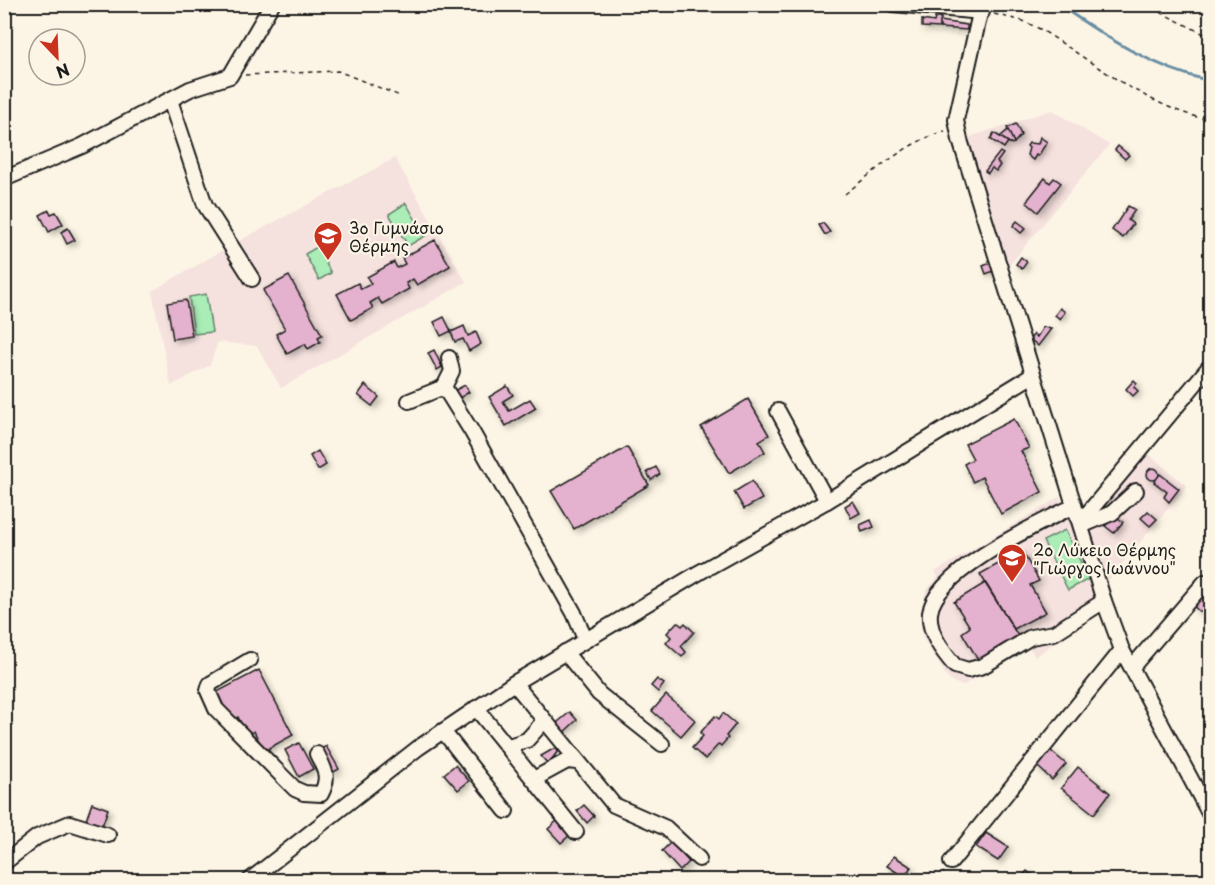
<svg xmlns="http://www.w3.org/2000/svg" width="1215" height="885" viewBox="0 0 1215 885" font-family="'Playpen Sans',sans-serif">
<defs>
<filter id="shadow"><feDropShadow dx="3" dy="3" stdDeviation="3" flood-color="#0004"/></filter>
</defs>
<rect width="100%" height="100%" fill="#fcf5e5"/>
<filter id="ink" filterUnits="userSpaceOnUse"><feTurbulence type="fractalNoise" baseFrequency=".0167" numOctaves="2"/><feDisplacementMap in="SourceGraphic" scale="12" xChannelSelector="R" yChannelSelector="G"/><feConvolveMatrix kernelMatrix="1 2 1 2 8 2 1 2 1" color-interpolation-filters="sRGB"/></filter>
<g filter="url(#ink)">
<!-- built -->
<g fill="#f5e1de">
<polygon points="1052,110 1109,145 1005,270 963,139"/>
<polygon points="395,158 466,282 281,388 257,346 218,342 210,365 171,386 152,291 237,242"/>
<polygon points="1144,450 1187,486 1103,587 1083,522"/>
<polygon points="1059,497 1073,520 1100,609 1035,657 1029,646 962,686 949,680 922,636 920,613 926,591 938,577 935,572"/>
</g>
<!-- green -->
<g fill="#aaedb7" stroke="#63846a" stroke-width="1.5">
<polygon points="406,203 425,236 408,246 389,214"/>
<polygon points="317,247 331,273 319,280 305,254"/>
<polygon points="206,294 212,332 194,334 189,297"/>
<polygon points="1065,530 1089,579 1068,590 1043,541"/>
</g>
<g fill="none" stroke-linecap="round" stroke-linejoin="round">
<!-- stream -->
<path stroke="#698da4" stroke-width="3" d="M1058,4C1105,37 1153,68 1210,81"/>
</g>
<!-- building -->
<g fill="#e4b1ce" stroke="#1c1c1c" stroke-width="1.5" filter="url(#shadow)">
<polygon points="935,18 941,18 940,28 922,27 922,20 934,22"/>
<polygon points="940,21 967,25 967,30 940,28"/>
<polygon points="1016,124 1021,135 1014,143 1007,128"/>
<polygon points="1008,130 1014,143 1011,144 1000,137"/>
<polygon points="994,133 1008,142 1004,148 990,139"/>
<polygon points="1040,137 1047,142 1038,156 1036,155 1033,160 1027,155 1029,148 1027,146 1029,143 1038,144"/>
<polygon points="1118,146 1129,155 1125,159 1115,150"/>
<polygon points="1000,152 1003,154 997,162 1000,165 996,171 992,168 988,173 985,171"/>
<polygon points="1045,178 1050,183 1054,178 1061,183 1038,212 1026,202"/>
<polygon points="1128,206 1135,210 1128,220 1133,224 1123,238 1112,230"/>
<polygon points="49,210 51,214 56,212 63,224 49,232 40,215"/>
<polygon points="1017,221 1026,228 1021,233 1013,226"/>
<polygon points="823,223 830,232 825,235 819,225"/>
<polygon points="68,228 75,240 67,244 61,232"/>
<polygon points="435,240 450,266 417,285 413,279 406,283 409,289 382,304 378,298 370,303 373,308 351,320 337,294 358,283 361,289 371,284 367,277 394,262 397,268 405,264 402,258"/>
<polygon points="1021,257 1027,262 1022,269 1016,264"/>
<polygon points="990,263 993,271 986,274 983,266"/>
<polygon points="289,276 322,335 318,337 320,342 308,349 305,344 287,354 276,334 285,329 263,290"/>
<polygon points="186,300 192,336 173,339 167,303"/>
<polygon points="1060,308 1065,312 1060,319 1055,315"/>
<polygon points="444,317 451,331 441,336 434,322"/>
<polygon points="464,326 468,336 476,332 481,344 469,351 463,339 455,342 451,332"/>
<polygon points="1043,327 1051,329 1038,346 1030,339 1034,334 1037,337"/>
<polygon points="434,350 442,367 437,370 428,353"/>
<polygon points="1134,380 1137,383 1134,387 1138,391 1133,396 1126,389"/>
<polygon points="365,385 379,397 372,406 358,395"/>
<polygon points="465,385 469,392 455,401 450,393"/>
<polygon points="507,386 513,395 503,401 509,411 530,399 536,408 506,426 489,397"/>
<polygon points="748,399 769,435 759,441 765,452 729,473 701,427"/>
<polygon points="1014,419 1029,448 1021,451 1042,492 1001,514 982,477 973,482 964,464 973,459 965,444"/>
<polygon points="627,447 649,485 574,529 551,491"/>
<polygon points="318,451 326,465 318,470 310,456"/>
<polygon points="656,467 660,474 651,480 647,472"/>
<circle cx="1153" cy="474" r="6"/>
<polygon points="1160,474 1179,489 1169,502 1164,497 1167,492 1154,482"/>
<polygon points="752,481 762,499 744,509 734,492"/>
<polygon points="853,501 860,513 851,518 845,506"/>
<polygon points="1148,511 1157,519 1150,526 1141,518"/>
<polygon points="1116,516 1123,522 1114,533 1105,526"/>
<polygon points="871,520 874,527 862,532 860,525"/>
<polygon points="1022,551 1039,581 1030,585 1046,612 1014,629 980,574"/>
<polygon points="985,583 1020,639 980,663 962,633 970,627 954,602"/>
<polygon points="1206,592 1210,595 1210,601 1200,612 1193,606"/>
<polygon points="677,622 682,626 685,623 694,632 681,646 686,652 682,657 666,643 671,637 667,633"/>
<polygon points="259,670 293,735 264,751 254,731 247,735 238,717 231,721 217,692"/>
<polygon points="657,679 664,684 658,692 651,686"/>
<polygon points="666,695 695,720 681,736 652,711"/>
<polygon points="570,712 577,720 561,735 553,726"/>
<polygon points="723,713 736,724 726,736 728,738 721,746 719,744 705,759 692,748 703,736 700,733 715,716 719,719"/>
<polygon points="299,743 313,769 299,777 285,750"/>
<polygon points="326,746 339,769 332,773 320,750"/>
<polygon points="555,748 558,751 548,764 541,756"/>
<polygon points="1050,750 1066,764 1052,780 1036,765"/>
<polygon points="455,765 469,781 458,790 444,774"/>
<polygon points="1078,767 1110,793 1094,814 1061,788"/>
<polygon points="92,803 108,809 102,826 86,820"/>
<polygon points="584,805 594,816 587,823 577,811"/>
<polygon points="558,820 571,834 561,843 548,829"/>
<polygon points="986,833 1008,847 998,861 976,847"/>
<polygon points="671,842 689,862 680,871 662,851"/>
<polygon points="894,856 911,867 904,877 887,866"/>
<polygon points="1027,871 1039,880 1019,880"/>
</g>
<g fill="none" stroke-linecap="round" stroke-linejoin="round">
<!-- minor casing -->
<g stroke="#1c1c1c" stroke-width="18">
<g id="minor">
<polyline points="893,4 982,12"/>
<polyline points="982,4 956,120 960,140 1104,601 1122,650 1210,815"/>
<polyline points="170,100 205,205 252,279"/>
<polyline points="4,179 82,146 190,89 230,76 272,4"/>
<polyline points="444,387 472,432 574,613 585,639"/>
<polyline points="409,401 444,387 452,371 449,358"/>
<polyline points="778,411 827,501"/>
<path d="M1074,506C1038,524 935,571 930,613C928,633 943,652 955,666L968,670L983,666L1031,637L1054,633L1104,601"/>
<polyline points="1077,517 1088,513 1210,366"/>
<polyline points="1081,526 1112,513 1136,491"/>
<polyline points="565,652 599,694 662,744"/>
<path d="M250,660L210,684L208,691L216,709L295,789L304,793L321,794C330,777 325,770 317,754"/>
<polyline points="1133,666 1205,582"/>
<polyline points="514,683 614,805 666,828 699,859"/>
<polyline points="476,708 576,832"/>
<polyline points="443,731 506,811"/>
<polyline points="509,746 527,740 544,721"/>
<polyline points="534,779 567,761 577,762"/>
<polyline points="951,862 1122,650"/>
<polyline points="4,863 37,837 70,823 108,835"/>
<polyline points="4,879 6,880"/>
<polyline points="250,880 418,748 514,683 700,572 827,501 1033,375"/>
</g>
</g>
<!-- path -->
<g stroke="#1c1c1c" stroke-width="1.5" stroke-dasharray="4.5 4.5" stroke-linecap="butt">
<polyline points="1144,4 1210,37"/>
<path d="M994,14L1023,21L1040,29C1094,62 1146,107 1210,120"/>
<polyline points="245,75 338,71 400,96"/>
<path d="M845,194C876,170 907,142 945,131"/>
<polyline points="937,880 944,872"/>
</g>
<!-- minor -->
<use href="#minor" stroke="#fcf5e5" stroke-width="14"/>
</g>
</g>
<!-- icons -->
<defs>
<g id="school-pin" transform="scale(1.5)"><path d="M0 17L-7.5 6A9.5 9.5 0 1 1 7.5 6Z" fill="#c8321e" stroke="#fcf5e5"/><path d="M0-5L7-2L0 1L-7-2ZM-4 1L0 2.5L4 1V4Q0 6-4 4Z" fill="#fff"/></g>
</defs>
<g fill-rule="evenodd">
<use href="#school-pin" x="328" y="236"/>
<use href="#school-pin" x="1012" y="558"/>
</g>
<g text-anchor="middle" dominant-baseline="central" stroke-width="4.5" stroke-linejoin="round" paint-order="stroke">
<!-- poi labels -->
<g font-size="16" fill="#1c1c1c" stroke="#fcf5e5" text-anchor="start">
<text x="349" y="227">3ο Γυμνάσιο<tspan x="349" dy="18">Θέρμης</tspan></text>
<text x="1033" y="549">2ο Λύκειο Θέρμης<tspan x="1033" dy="18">"Γιώργος Ιωάννου"</tspan></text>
</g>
</g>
<!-- margin -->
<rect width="1215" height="885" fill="none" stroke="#fcf5e5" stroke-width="24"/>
<rect x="12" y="12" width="1191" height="861" fill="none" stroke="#1c1c1c" stroke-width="2" filter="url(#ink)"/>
<!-- north arrow -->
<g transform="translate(57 57) rotate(157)"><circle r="28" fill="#fcf5e5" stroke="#a29e95" stroke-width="1.5"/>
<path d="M0-4.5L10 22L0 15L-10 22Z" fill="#c8321e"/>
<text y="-9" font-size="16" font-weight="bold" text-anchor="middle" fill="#1c1c1c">N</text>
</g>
</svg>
